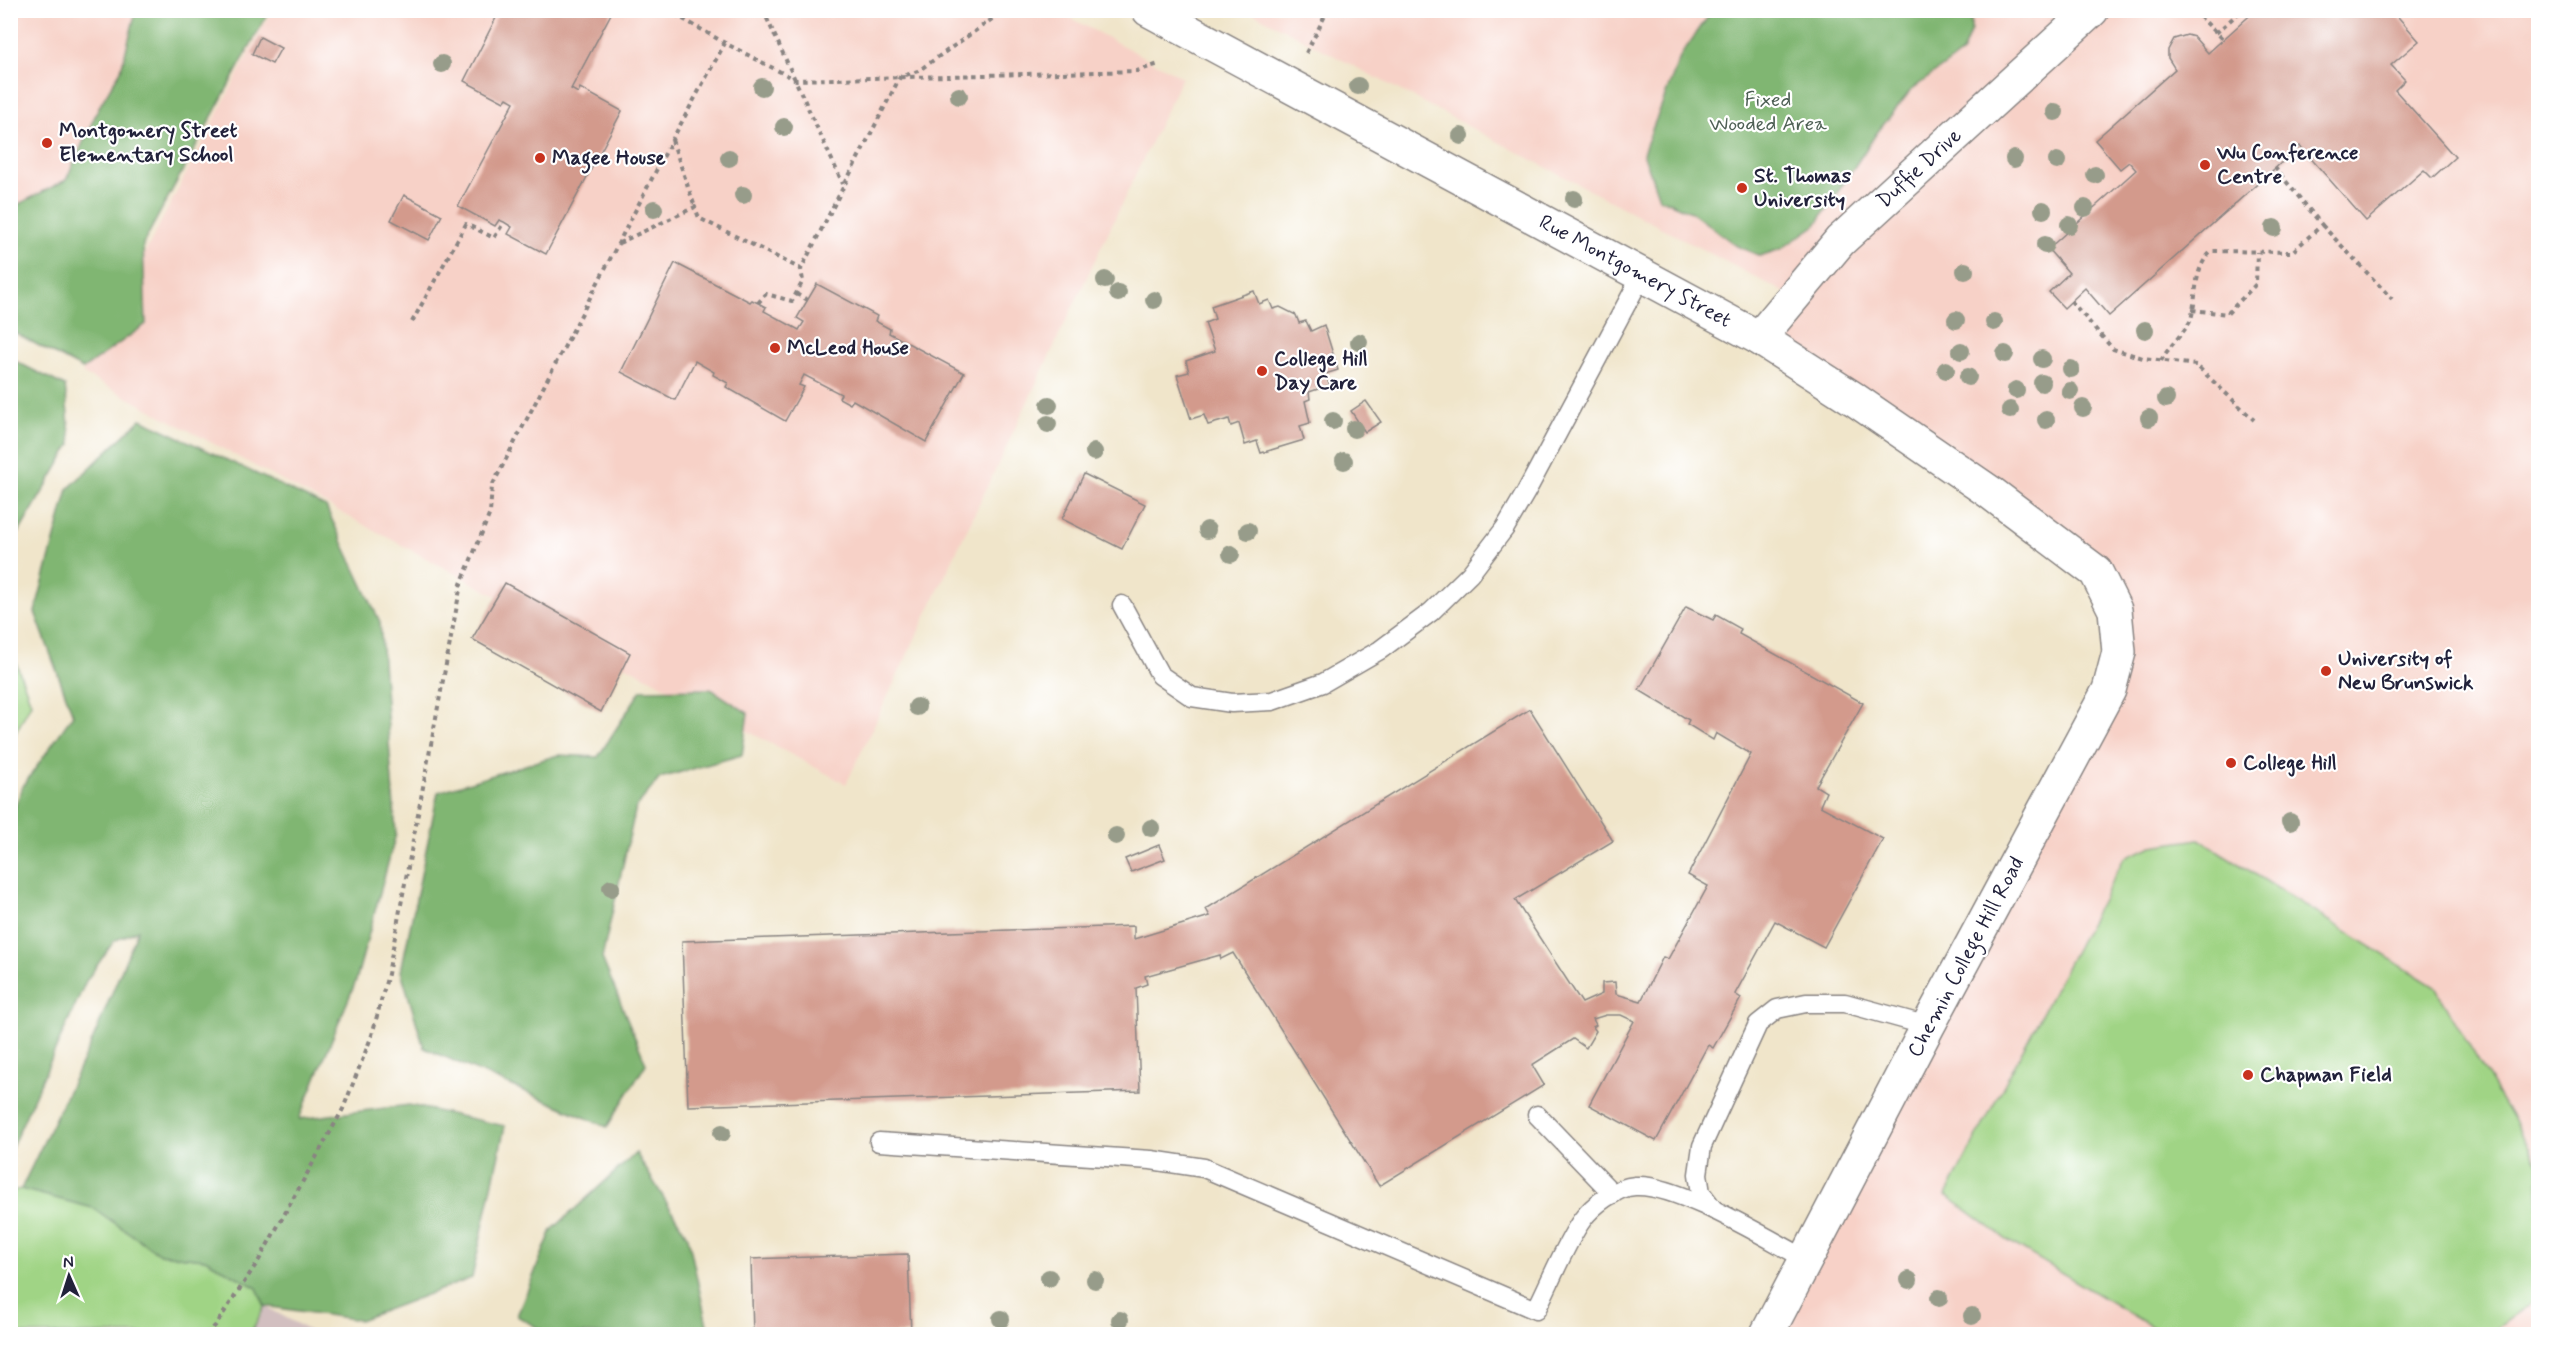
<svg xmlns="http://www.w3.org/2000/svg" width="2549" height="1345" viewBox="0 0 2549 1345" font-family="Mynerve,sans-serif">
<rect width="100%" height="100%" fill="#fff"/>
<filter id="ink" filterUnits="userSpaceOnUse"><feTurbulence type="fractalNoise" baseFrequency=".0167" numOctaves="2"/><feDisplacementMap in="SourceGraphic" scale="12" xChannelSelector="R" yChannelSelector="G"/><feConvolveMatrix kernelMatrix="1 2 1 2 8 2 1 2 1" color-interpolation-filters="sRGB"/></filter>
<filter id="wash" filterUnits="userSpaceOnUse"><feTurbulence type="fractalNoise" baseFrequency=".008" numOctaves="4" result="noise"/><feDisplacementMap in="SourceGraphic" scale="24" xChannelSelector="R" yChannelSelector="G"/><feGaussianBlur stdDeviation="1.35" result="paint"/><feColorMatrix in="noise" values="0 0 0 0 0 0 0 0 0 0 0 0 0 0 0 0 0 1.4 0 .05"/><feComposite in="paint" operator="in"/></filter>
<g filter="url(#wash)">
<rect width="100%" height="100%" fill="#f0e5ca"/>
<!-- built -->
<g fill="#f7d1c7">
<polygon points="11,11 136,11 121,70 99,107 66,180 11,208"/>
<polygon points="271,11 1057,11 1182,77 846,784 82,373"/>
<polygon points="1249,11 2538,11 2538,1334 1773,1334 2109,690 2096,572 1759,338 1793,297"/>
</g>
<!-- industrial -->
<polygon fill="#d2bfc0" points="265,1306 315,1334 250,1334"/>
<!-- green -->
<g fill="#a0d485" stroke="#617b60" stroke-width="1.5">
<polygon points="10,647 31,703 11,742 10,742"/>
<polygon points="2199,839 2435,987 2538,1162 2538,1298 2489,1334 2169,1334 2149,1325 2007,1240 1946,1195 2124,858 2153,846"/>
<polygon points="21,1189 93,1208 160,1254 205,1259 257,1288 265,1306 250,1334 11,1334 11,1191"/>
</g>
<!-- forest -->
<g fill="#80b672" stroke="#516c56" stroke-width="1.5">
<polygon points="136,11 269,11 143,244 146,324 83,369 11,331 11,208 66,180 99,107 121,70"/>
<polygon points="1712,11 1971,11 1971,30 1962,53 1911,90 1876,134 1816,225 1781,249 1760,256 1737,246 1691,212 1659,198 1643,153 1681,55"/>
<polygon points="11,359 65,386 71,444 11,546"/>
<polygon points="141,419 326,507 380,622 396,834 356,981 299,1119 409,1105 505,1126 472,1278 360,1320 265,1306 257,1288 205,1259 160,1254 93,1208 21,1189 93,1039 138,930 114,941 86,981 11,1149 11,817 23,786 73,715 35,612 68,489"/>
<polygon points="711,689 748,713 742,755 660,778 636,807 602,958 646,1064 607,1127 424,1048 401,971 438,792 558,755 598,757 641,690"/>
<polygon points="636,1153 688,1237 709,1334 548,1334 517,1316 552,1230"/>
</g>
<g id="blocks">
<!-- building -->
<g fill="#d39a8c">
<polygon points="500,10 613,10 571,89 578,93 580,88 622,111 546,254 508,234 512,227 504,222 499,220 495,226 458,206 514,102 507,98 504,102 464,81"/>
<polygon points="2256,10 2392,10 2419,41 2391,65 2405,80 2395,90 2455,157 2432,178 2424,170 2366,221 2300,146 2109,316 2085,288 2064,308 2049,292 2069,273 2048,249 2136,170 2129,162 2120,169 2095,140 2175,69 2168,58 2168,50 2174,39 2187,35 2194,37 2208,53"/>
<polygon points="260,37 281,48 272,64 252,54"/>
<polygon points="404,195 442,215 429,240 391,220"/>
<polygon points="675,263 750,302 752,300 766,307 764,311 799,330 804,322 797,318 817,284 877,316 875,321 890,329 889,333 964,373 926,442 853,400 850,404 839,398 841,394 804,375 799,385 804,387 785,421 726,387 728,383 713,375 714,372 695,361 675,400 621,372"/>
<polygon points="1254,291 1259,304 1269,300 1273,309 1280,307 1296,315 1299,323 1306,321 1311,331 1324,325 1338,370 1325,374 1330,385 1309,392 1310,399 1305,401 1310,423 1300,426 1304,440 1261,453 1257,441 1245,445 1239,423 1231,426 1229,419 1208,425 1204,415 1191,419 1177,375 1189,372 1186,361 1215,351 1205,323 1215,319 1211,306"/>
<polygon points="1366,401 1381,422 1365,432 1351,411"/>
<polygon points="1084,474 1145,504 1122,549 1062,519"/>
<polygon points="505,583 630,653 601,712 472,639"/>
<polygon points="1686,607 1713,620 1716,615 1741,629 1739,634 1863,703 1816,786 1826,792 1820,806 1883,839 1824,947 1775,921 1735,994 1741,998 1713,1048 1708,1045 1656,1141 1589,1105 1634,1021 1621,1015 1606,1015 1593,1019 1596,1025 1593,1027 1596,1031 1586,1048 1573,1039 1532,1065 1544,1085 1379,1186 1233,953 1221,959 1220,955 1145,976 1147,984 1136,988 1140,1091 688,1106 682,941 1134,926 1134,939 1210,916 1206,909 1530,709 1613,841 1515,900 1582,1003 1602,994 1602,983 1615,982 1616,994 1641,1001 1663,957 1668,959 1708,886 1688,875 1751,754 1716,733 1713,740 1687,724 1689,720 1639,690"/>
<polygon points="1159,845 1165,859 1131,872 1125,859"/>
<polygon points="908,1254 911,1334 753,1334 751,1259"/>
</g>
</g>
</g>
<g filter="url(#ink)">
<use href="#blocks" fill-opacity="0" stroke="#898482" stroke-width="1.5"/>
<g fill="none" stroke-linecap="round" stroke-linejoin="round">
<!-- lane casing -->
<g stroke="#898482" stroke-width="21">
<g id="lane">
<polyline points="1122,605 1160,675 1192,697 1232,703 1272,701 1323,683 1380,650 1431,612 1470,574 1505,528 1526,492 1642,275"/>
<polyline points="1537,1115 1613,1194"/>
<path d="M879,1142L1151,1160L1204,1168L1536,1310C1550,1283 1565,1244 1582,1220C1592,1206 1616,1187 1635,1186C1677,1183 1766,1238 1806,1259"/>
<polyline points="1714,1210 1701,1193 1698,1174 1702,1146 1758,1024 1777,1009 1806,1003 1845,1003 1928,1026"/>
</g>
</g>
<!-- street casing -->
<g stroke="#898482" stroke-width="36">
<g id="street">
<path id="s1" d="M1759,338L1840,241L2092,10"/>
</g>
</g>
<!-- secondary casing -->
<g stroke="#898482" stroke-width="36">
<g id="secondary">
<path id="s2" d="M1149,10L1759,338L1854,399L1991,493L2096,572L2115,610L2119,652L2109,690L1928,1026L1767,1334"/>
</g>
</g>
<!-- path -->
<g stroke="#898482" stroke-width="4" stroke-dasharray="4.5 4.5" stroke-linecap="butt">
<polyline points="667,10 725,43"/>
<polyline points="763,10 843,184"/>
<polyline points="2193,10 2224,40"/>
<polyline points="2216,33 2242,10"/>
<polyline points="1306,53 1328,10"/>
<polyline points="672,140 695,207"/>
<polyline points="2322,225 2392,299"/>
<polyline points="619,243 695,207 699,218 801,269 900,77 918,71 1005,10"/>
<polyline points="796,294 808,300"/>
<polyline points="2071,301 2113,349 2143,358 2196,365 2254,420"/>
<polyline points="758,303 766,294 792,301 803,281 801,269"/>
<polyline points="2192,310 2227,314 2256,284 2257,252"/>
<polyline points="412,322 466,224 494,238 504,222"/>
<path d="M2161,361C2167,348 2188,329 2191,319C2198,295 2192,269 2212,251L2292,252L2322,225L2275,168"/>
<polyline points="206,1334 215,1326 259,1260 343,1109 372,1035 388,974 461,584 490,513 492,486 672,140 725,43 796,80 1137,71 1159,64"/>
</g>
<!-- lane -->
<use href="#lane" stroke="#fff" stroke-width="18"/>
<!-- street -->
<use href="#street" stroke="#fff" stroke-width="33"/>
<!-- secondary -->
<use href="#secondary" stroke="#fff" stroke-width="33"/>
</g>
<!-- trees -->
<g fill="#979c8a">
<circle cx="442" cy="64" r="9"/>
<circle cx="1358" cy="86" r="9"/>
<circle cx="762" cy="87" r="9"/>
<circle cx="959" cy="96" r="9"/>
<circle cx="2055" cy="112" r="9"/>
<circle cx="784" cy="127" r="9"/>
<circle cx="1461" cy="136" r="9"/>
<circle cx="729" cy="158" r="9"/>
<circle cx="2014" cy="159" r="9"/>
<circle cx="2057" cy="161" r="9"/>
<circle cx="2095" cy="175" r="9"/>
<circle cx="743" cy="195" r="9"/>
<circle cx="1574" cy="199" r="9"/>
<circle cx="2085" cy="208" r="9"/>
<circle cx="654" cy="209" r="9"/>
<circle cx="2043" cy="210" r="9"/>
<circle cx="2069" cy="225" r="9"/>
<circle cx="2274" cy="228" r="9"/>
<circle cx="2045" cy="245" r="9"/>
<circle cx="1965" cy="271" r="9"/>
<circle cx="1105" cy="280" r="9"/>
<circle cx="1118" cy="293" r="9"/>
<circle cx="1154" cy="300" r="9"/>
<circle cx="1956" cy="320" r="9"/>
<circle cx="1994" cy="322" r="9"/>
<circle cx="2145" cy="330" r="9"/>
<circle cx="1359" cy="342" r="9"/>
<circle cx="1961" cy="351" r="9"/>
<circle cx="2005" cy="354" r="9"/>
<circle cx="2042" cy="359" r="9"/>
<circle cx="2071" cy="369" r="9"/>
<circle cx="1946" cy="370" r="9"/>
<circle cx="1968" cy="377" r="9"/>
<circle cx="2042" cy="383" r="9"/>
<circle cx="2016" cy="390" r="9"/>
<circle cx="2070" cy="391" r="9"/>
<circle cx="2166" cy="399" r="9"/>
<circle cx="1049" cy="405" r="9"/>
<circle cx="2083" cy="408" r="9"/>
<circle cx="2010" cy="410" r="9"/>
<circle cx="2149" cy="418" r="9"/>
<circle cx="2046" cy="420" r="9"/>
<circle cx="1333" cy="421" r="9"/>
<circle cx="1048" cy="424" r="9"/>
<circle cx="1354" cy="429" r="9"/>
<circle cx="1094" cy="452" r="9"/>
<circle cx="1344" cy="461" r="9"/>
<circle cx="1207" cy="530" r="9"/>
<circle cx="1248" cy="531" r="9"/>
<circle cx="1231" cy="554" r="9"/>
<circle cx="917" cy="707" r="9"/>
<circle cx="2290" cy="822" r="9"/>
<circle cx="1151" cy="828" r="9"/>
<circle cx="1116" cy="836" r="9"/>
<circle cx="611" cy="888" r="9"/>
<circle cx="722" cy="1133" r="9"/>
<circle cx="1049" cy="1278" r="9"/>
<circle cx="1095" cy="1280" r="9"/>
<circle cx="1909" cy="1280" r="9"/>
<circle cx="1939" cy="1298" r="9"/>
<circle cx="1972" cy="1316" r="9"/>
<circle cx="1001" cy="1319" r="9"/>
<circle cx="1120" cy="1320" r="9"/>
</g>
</g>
<!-- markers -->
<g fill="#c8321e" stroke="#fff" stroke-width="2">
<circle cx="47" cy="143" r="6"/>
<circle cx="540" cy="158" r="6"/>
<circle cx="2205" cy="165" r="6"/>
<circle cx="1742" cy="188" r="6"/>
<circle cx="775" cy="348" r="6"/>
<circle cx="1262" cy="371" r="6"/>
<circle cx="2326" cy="671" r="6"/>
<circle cx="2231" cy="763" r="6"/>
<circle cx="2248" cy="1075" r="6"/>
</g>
<g text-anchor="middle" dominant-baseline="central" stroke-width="4.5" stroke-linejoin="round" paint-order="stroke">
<!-- park labels -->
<g font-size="21" fill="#4e6055" stroke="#fff">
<text x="1768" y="100">Fixed<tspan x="1768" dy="24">Wooded Area</tspan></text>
</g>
<!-- poi labels -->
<g font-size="21" font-weight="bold" fill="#22223b" stroke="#fff" text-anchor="start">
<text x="59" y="131">Montgomery Street<tspan x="59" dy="24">Elementary School</tspan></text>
<text x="2217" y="153">Wu Conference<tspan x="2217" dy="24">Centre</tspan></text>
<text x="552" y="158">Magee House</text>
<text x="1754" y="176">St. Thomas<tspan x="1754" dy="24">University</tspan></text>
<text x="787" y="348">McLeod House</text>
<text x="1274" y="359">College Hill<tspan x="1274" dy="24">Day Care</tspan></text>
<text x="2338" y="659">University of<tspan x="2338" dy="24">New Brunswick</tspan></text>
<text x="2243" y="763">College Hill</text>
<text x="2260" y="1075">Chapman Field</text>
</g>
<!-- street labels -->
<g font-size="21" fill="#22223b" stroke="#fff">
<text stroke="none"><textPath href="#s1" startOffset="234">Duffie Drive</textPath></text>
<text stroke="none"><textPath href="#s2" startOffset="552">Rue Montgomery Street</textPath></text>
<text transform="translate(1966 957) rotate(-62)">Chemin College Hill Road</text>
</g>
</g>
<!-- margin -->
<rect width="2549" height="1345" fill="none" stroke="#fff" stroke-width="36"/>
<!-- north arrow -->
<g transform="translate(69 1276) rotate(357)" stroke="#ffffff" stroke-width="4.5" paint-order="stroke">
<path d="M0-4.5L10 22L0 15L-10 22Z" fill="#22223b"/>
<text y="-9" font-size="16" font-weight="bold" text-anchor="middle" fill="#22223b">N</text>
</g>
</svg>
